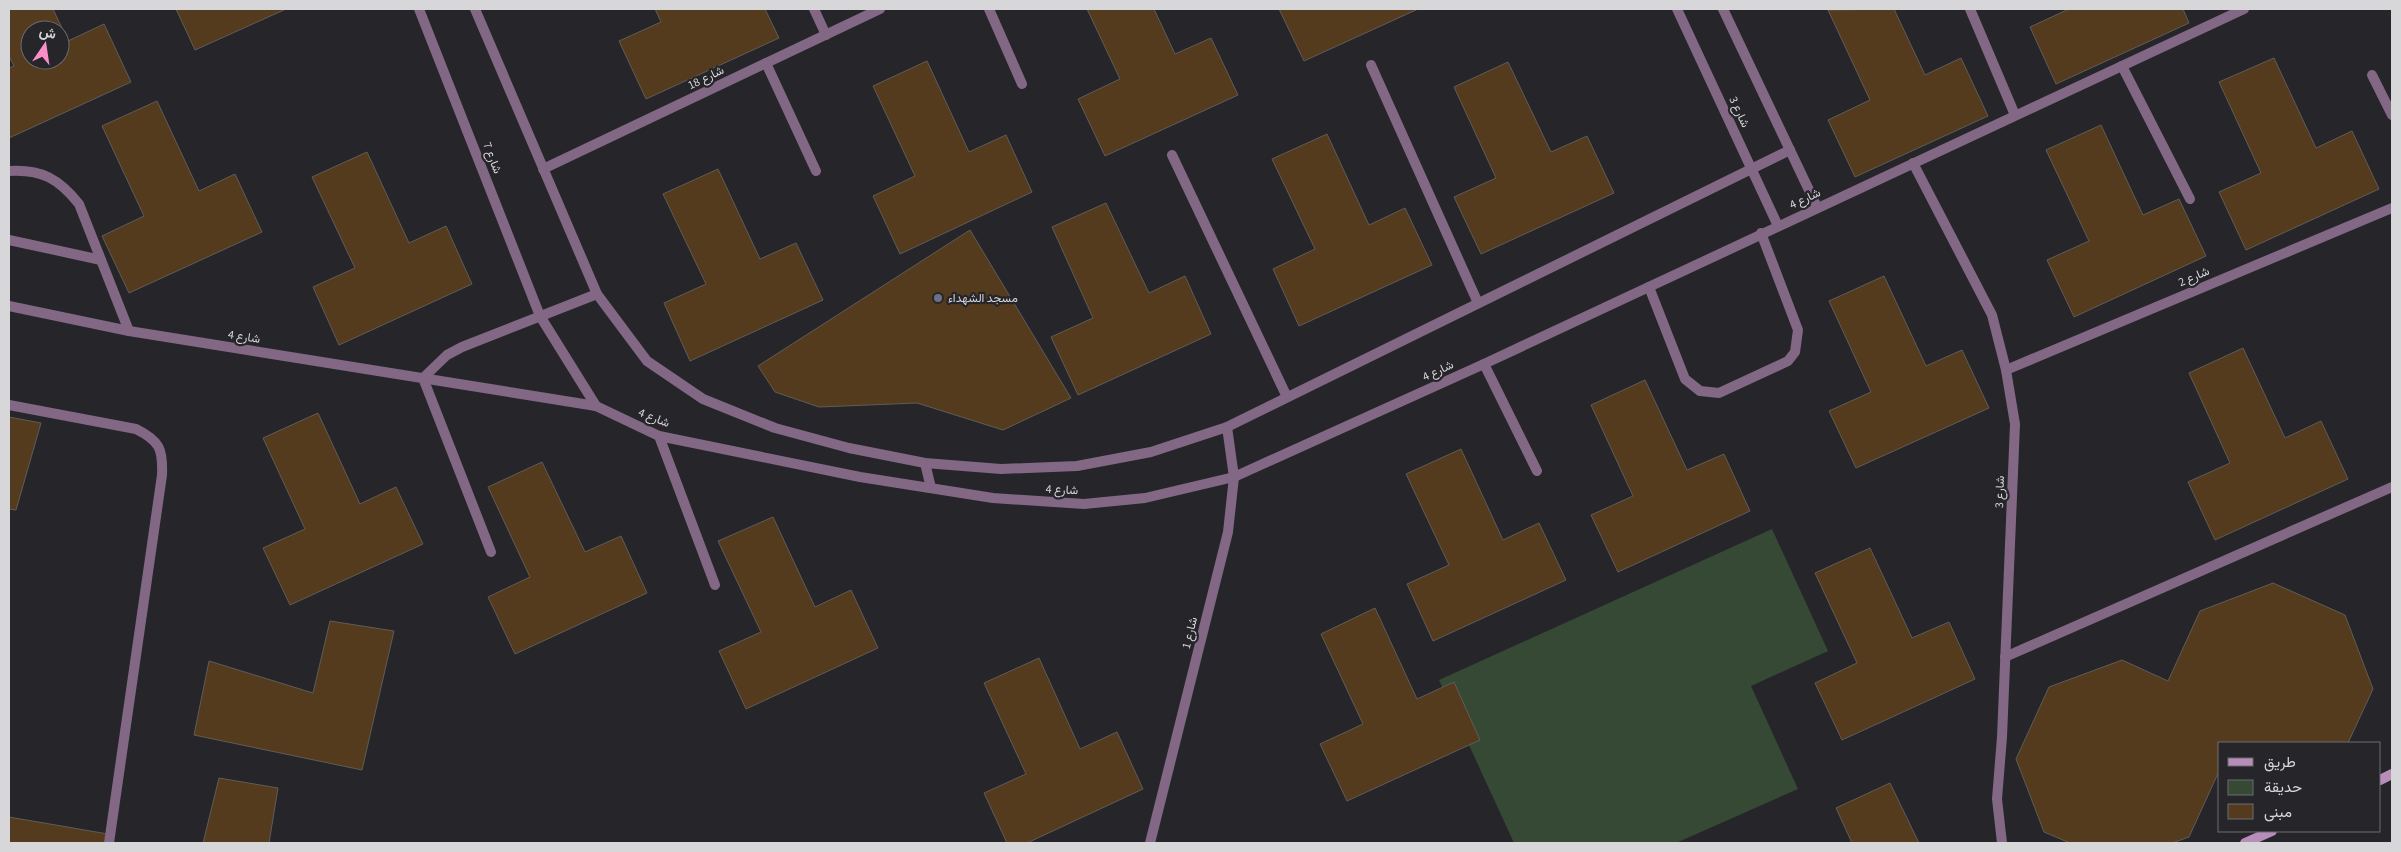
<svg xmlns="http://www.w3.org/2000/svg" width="2401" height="852" viewBox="0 0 2401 852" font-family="'Source Sans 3',Vazirmatn,sans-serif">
<rect width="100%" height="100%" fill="#26252a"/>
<!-- green -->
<polygon fill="#354935" points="1772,529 1828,651 1751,686 1798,789 1676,843 1514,843 1439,680"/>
<!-- building -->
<g fill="#553b1e" stroke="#605c58" fill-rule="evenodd">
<path d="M9,9H53L68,41L104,24L131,82L9,138V68L14,66L9,56ZM30,30H60V60H30Z"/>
<polygon points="176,9 286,9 195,50"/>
<polygon points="655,9 765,9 779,38 646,99 619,41 661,22"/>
<polygon points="1087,9 1154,9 1175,54 1211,38 1238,95 1105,156 1078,99 1120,79"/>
<polygon points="1279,9 1418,9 1304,61"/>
<polygon points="1894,9 1925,75 1961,58 1988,116 1855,177 1828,120 1870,100 1828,10"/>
<polygon points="2069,9 2183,9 2189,23 2056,84 2030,27"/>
<polygon points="2274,58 2316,148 2352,131 2379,189 2246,250 2219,192 2261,173 2219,82"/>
<polygon points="927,61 969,152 1006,135 1032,192 900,254 873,196 915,176 873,86"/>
<polygon points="1508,62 1551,152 1587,136 1614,193 1481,254 1454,197 1496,178 1454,87"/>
<polygon points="157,101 199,191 235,174 262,232 129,293 102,236 144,216 102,126"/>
<polygon points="2101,125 2143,215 2179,199 2206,256 2074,317 2047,260 2089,241 2046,150"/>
<polygon points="1327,134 1369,225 1405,208 1432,265 1299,326 1273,269 1315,249 1272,159"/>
<polygon points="367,152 409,243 446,226 472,284 339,345 313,287 355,268 312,177"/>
<polygon points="718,169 760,259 796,243 823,300 690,361 664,303 706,284 663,194"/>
<polygon points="1106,203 1149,293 1185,276 1211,334 1078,395 1051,337 1093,318 1052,227"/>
<polygon points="970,230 1071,398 1003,430 917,403 819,407 775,392 758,366"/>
<polygon points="1884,276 1926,366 1962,350 1989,408 1856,468 1829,411 1871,392 1829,301"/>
<polygon points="2243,348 2285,438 2321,421 2348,479 2215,540 2188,482 2230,463 2189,373"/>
<polygon points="1645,380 1687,470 1724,454 1750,511 1618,572 1591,515 1633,496 1591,405"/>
<polygon points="318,413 360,504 396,487 423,544 290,605 263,548 305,529 263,438"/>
<polygon points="9,417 41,423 16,510 9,509"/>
<polygon points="1461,449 1503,540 1539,523 1566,580 1433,641 1407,584 1449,565 1406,474"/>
<polygon points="542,462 585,552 621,536 647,593 515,654 488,597 530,577 488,487"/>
<polygon points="773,517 815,607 851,590 878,648 746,709 719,651 761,632 718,541"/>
<polygon points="1870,548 1912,638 1949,622 1975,679 1842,740 1815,683 1857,663 1815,573"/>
<polygon points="2273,583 2345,615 2373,689 2348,743 2220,743 2220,769 2189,837 2172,843 2070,843 2044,832 2016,759 2049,687 2122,660 2168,681 2200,611"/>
<polygon points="1375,608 1417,699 1454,682 1480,740 1347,801 1320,744 1363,724 1321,634"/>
<polygon points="330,621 394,631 362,770 194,735 209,661 313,693"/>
<polygon points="1039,658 1080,749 1117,732 1143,789 1027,843 1007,843 984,793 1026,774 984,683"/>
<polygon points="219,778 278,788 269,843 203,843"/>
<polygon points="1890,783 1919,843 1852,843 1836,808"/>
<polygon points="9,817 108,834 106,843 9,843"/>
</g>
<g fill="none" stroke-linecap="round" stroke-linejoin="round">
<!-- lane -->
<g stroke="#826884" stroke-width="10">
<polyline points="814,9 826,35"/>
<polyline points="989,9 1022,84"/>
<polyline points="1970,9 2015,115"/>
<polyline points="766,63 816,171"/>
<polyline points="1371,65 1478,303"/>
<polyline points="2122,66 2190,199"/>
<polyline points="2372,75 2392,115"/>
<polyline points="1172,155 1287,397"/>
<path d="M9,171C42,169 59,179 79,204L129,331"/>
<polyline points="9,240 101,260"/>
<polyline points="1649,287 1685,379 1700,391 1719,393 1788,361 1795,352 1798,330 1761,233"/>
<polyline points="1484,364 1537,471"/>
<polyline points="423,378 491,552"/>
<path d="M9,405L136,429C160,441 163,449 162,475L109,843"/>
<polyline points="659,436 715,585"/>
<polyline points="925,463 931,488"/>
<polyline points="2005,657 2392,487"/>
</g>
<!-- street -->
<g stroke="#826884" stroke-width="10">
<polyline points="419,9 540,316 596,406 659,436 860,477 993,498 1084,504 1145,498 1234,477 1484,364 2244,9"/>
<polyline points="475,9 597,294 647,361 703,399 775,428 849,448 925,463 1001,469 1077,466 1151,452 1227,427 1790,150"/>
<polyline points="1677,9 1778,226"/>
<polyline points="1723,9 1817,207"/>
<polyline points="1913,163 1992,315 2006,370 2015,424 2002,737 1997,799 2002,843"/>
<polyline points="543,169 880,9"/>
<polyline points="9,306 129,331 596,406"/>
<polyline points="2006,370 2392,208"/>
<polyline points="423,378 447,355 462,347 597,294"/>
<polyline points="1150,843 1228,532 1234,477 1227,427"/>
</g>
<!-- secondary -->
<g stroke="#b78dba" stroke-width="10">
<polyline points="2380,780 2392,774"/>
<polyline points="2245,843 2272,831"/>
</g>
</g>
<!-- markers -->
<circle fill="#6b7280" stroke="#26252a" stroke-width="2" cx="938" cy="298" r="5"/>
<g text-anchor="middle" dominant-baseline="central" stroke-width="4.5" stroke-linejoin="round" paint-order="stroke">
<!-- street labels -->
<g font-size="12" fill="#d7d6d9" stroke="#26252a">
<text transform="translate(706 78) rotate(-26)">شارع 18</text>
<text transform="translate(1739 112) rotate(65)">شارع 3</text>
<text transform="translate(492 158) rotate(69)">شارع 7</text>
<text transform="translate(1805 199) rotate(-25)">شارع 4</text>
<text transform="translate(2194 277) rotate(-23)">شارع 2</text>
<text transform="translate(244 337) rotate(9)">شارع 4</text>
<text transform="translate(1438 371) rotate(-25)">شارع 4</text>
<text transform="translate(654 418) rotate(22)">شارع 4</text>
<text transform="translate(1062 490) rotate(3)">شارع 4</text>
<text transform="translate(2000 492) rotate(-88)">شارع 3</text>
<text transform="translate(1190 633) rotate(-76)">شارع 1</text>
</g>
<!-- poi labels -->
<g font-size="12" fill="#d7d6d9" stroke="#26252a" text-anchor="start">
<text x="948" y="298">مسجد الشهداء</text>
</g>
</g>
<!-- border -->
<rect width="2401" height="852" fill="none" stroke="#d7d6d9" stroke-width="20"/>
<!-- legend -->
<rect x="2218" y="742" width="162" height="90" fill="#26252a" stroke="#6d6c70"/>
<rect x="2228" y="758" width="25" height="8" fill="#b78dba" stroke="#6d6c70"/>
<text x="2264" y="767" font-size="15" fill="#d7d6d9">طريق</text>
<rect x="2228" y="780" width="25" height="15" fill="#354935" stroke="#6d6c70"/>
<text x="2264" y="792" font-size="15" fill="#d7d6d9">حديقة</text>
<rect x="2228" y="804" width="25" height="15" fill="#553b1e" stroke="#6d6c70"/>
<text x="2264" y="817" font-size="15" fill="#d7d6d9">مبنى</text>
<!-- north arrow -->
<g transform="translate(45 45) rotate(13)"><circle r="24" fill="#26252a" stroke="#6d6c70"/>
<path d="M0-4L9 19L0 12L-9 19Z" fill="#fa8fc8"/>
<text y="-8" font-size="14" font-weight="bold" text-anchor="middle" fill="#d7d6d9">ش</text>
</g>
</svg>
